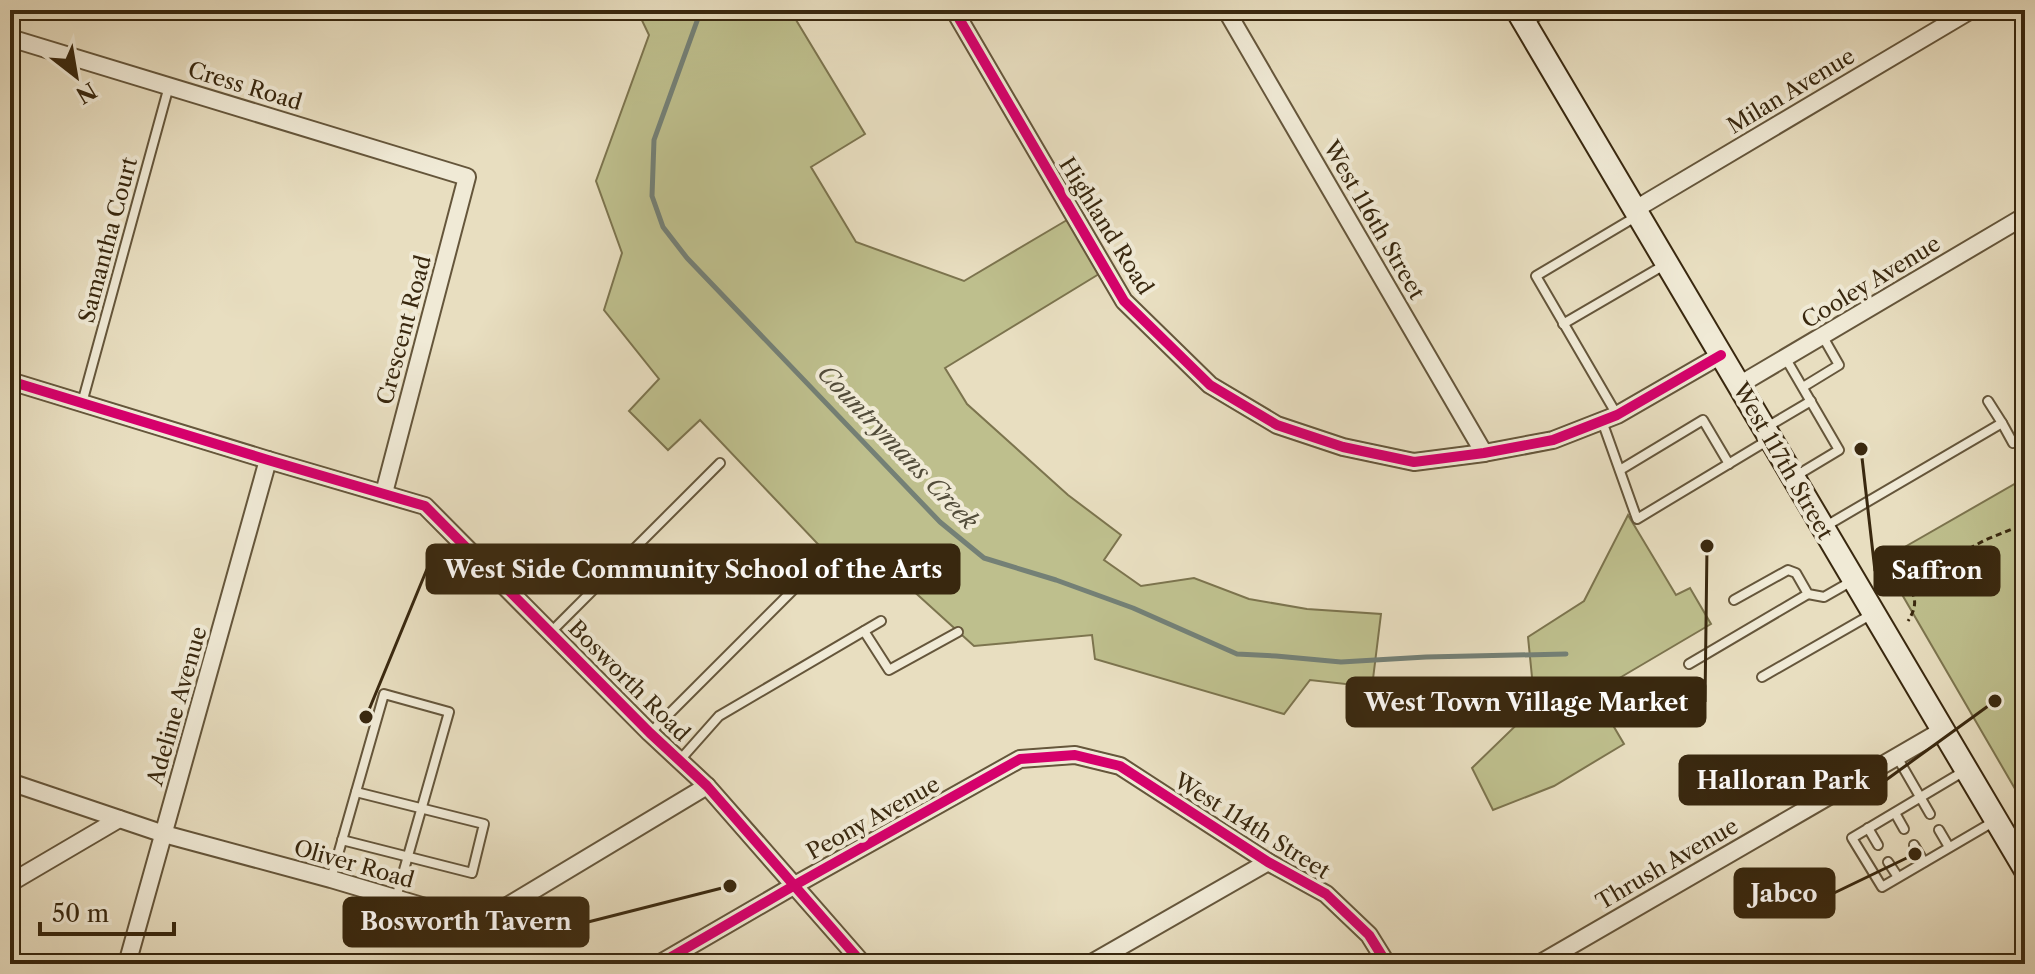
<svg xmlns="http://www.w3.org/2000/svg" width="2035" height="974" viewBox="0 0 2035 974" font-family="'Libre Caslon Text',serif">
<rect width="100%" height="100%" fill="#e8dec0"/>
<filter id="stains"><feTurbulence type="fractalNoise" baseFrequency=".0025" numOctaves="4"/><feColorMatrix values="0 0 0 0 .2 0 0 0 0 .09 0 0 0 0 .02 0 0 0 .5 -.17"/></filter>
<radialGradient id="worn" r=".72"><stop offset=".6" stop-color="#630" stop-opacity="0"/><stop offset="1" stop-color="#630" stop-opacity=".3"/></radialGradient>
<!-- green -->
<g fill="#bebf8d" stroke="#7c744e" stroke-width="2">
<polygon points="637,10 790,10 865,134 811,167 856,242 964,281 1067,220 1099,274 945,368 967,404 1068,495 1121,535 1104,560 1141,586 1194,578 1249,599 1307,609 1381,614 1372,687 1310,680 1284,714 1095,659 1092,635 974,646 909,587 853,581 700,420 668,450 629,411 659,379 604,310 622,253 596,181 649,35"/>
<polygon points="2025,478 2025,806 1882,560"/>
<polygon points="1628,515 1676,595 1690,588 1711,624 1594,693 1624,744 1554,786 1493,810 1472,768 1535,707 1528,637 1584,601"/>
</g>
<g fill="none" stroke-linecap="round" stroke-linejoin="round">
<!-- stream -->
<polyline stroke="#748076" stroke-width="5" points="701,10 654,140 652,196 663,227 687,258 940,522 984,558 1056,580 1133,608 1237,654 1276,656 1341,662 1426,657 1566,654"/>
<!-- service casing -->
<g stroke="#65563b" stroke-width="12">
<g id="service">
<polyline points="1563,324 1666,264"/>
<polyline points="1786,359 1839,450 1794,477"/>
<polyline points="1803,387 1839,365 1823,337"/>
<polyline points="82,403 169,86"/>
<polyline points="1617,415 1536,276 1637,216"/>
<polyline points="1602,421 1637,519 1770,439"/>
<polyline points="2002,423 2013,443"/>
<polyline points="1767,427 1811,401"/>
<polyline points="1620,470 1703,420 1729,464"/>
<polyline points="1826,526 2002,423 1988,401"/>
<polyline points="1734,600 1788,570 1796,573 1808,594 1824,597 1852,581"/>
<polyline points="864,631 889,670 958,632"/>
<polyline points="551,632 720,463"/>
<polyline points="1689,664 1808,594"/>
<polyline points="1762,677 1872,614"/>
<polyline points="650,733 801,582"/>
<polyline points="1897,757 1930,814"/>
<polyline points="680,760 719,716 881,621"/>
<polyline points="1966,770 1852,838 1882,887 1993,822"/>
<polyline points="1895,813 1904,829"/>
<polyline points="1868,828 1878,845"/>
<polyline points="1939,830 1949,847"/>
<polyline points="342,840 472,873 484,824 356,792"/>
<polyline points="1914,845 1924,862"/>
<polyline points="1888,862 1898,877"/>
<polyline points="331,879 384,694 449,712 396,898"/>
</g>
</g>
<!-- minor casing -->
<g stroke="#65563b" stroke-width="20">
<g id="minor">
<polyline points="954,10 1124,301 1210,385 1277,425 1343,447 1414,462 1484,453 1553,440 1617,415 1721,355"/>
<polyline points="1226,10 1484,453"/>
<polyline points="1523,20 1540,10"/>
<polyline points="10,38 467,177 384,493"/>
<polyline points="1634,210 1971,10"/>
<polyline points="10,381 268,460 425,506 650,733 707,786 863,964"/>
<polyline points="1739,385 2025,216"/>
<polyline points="10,782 164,834 331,879 479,923 707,786"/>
<polyline points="10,883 119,819"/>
<polyline points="127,964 268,460"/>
<polyline points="659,964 795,885 1020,759 1075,755 1120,766 1268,862 1326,894 1369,935 1387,964"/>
<polyline points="1090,964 1268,862"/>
<polyline points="1539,964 1943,730"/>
</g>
</g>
<!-- secondary casing -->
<g stroke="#39280f" stroke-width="26">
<polyline id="secondary" points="1517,10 2025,869"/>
</g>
<!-- path -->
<g stroke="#39280f" stroke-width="3" stroke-dasharray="6 4" stroke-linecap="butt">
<path d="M1907,582C1916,598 1918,605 1908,621"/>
<polyline points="1890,592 1985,540 2025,524"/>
</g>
<!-- service -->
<use href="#service" stroke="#f0ead6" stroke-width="8"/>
<!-- minor -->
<use href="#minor" stroke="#f0ead6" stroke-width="16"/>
<!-- secondary -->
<use href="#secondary" stroke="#f0ead6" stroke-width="22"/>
<!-- cycleway casing -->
<g stroke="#f0ead6" stroke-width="15">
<g id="cycleway">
<polyline points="954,10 1124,301 1210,385 1277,425 1343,447 1414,462 1484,453 1553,440 1617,415 1721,355"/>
<polyline points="10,381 268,460 425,506 650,733 707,786 863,964"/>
<polyline points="659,964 795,885 1020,759 1075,755 1120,766 1268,862 1326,894 1369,935 1387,964"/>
</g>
</g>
<!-- cycleway -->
<use href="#cycleway" stroke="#d6006c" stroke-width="10"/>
</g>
<g text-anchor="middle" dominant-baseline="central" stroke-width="8" stroke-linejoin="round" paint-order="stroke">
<!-- street labels -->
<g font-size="22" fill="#39280f" stroke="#f0ead6">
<text transform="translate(245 86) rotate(17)">Cress Road</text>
<text transform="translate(1791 91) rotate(-31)">Milan Avenue</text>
<text transform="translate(1374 220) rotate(60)">West 116th Street</text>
<text transform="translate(1106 226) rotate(58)">Highland Road</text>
<text transform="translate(108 240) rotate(-75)">Samantha Court</text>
<text transform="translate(1871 282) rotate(-31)">Cooley Avenue</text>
<text transform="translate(404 330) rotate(-75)">Crescent Road</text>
<text transform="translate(1783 461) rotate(60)">West 117th Street</text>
<text transform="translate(629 681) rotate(45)">Bosworth Road</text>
<text transform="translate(177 706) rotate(-74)">Adeline Avenue</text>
<text transform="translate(873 818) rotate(-29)">Peony Avenue</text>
<text transform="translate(1252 826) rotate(32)">West 114th Street</text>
<text transform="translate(354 864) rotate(16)">Oliver Road</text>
<text transform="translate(1667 864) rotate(-30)">Thrush Avenue</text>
</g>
<!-- water labels -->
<g font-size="24" font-style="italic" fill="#524c3a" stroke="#f0ead6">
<text transform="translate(898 447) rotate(46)">Countrymans Creek</text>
</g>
</g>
<!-- callouts -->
<path fill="none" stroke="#39280f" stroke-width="3" d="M366 717L427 569M1861 449L1875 571M1707 546L1705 702M1995 701L1886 780M1915 854L1834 893M730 886L588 922"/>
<g fill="#39280f" stroke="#f0ead6" stroke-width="3">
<circle cx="366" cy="717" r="8"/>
<circle cx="1861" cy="449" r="8"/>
<circle cx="1707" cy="546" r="8"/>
<circle cx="1995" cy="701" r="8"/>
<circle cx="1915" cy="854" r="8"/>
<circle cx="730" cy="886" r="8"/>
</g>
<g fill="#39280f" stroke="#39280f" stroke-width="3">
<rect x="427" y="545" width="532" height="48" rx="8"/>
<rect x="1875" y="547" width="124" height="48" rx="8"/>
<rect x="1347" y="678" width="358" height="48" rx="8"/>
<rect x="1680" y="756" width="206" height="48" rx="8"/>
<rect x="1735" y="869" width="99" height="48" rx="8"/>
<rect x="344" y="898" width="244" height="48" rx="8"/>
</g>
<g font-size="24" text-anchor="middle" font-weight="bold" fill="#fff">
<text x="693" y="578">West Side Community School of the Arts</text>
<text x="1937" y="579">Saffron</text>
<text x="1526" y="711">West Town Village Market</text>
<text x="1783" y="789">Halloran Park</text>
<text x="1784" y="902">Jabco</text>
<text x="466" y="930">Bosworth Tavern</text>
</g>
<!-- margin -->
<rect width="2035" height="974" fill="none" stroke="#e8dec0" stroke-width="40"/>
<rect x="12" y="12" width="2011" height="950" fill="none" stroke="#39280f" stroke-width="4"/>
<rect x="20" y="20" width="1995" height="934" fill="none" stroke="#39280f" stroke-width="2"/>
<!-- north arrow -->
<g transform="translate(76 76) rotate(149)" stroke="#f0ead6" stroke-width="6" paint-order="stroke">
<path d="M0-6L14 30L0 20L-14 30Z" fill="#39280f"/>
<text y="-12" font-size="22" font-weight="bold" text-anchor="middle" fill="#39280f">N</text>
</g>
<!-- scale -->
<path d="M40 922v12h134v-12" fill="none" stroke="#39280f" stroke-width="4"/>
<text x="52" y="922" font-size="24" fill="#39280f" stroke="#f0ead6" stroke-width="6" paint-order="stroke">50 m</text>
<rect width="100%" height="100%" filter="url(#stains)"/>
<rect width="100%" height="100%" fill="url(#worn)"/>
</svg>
